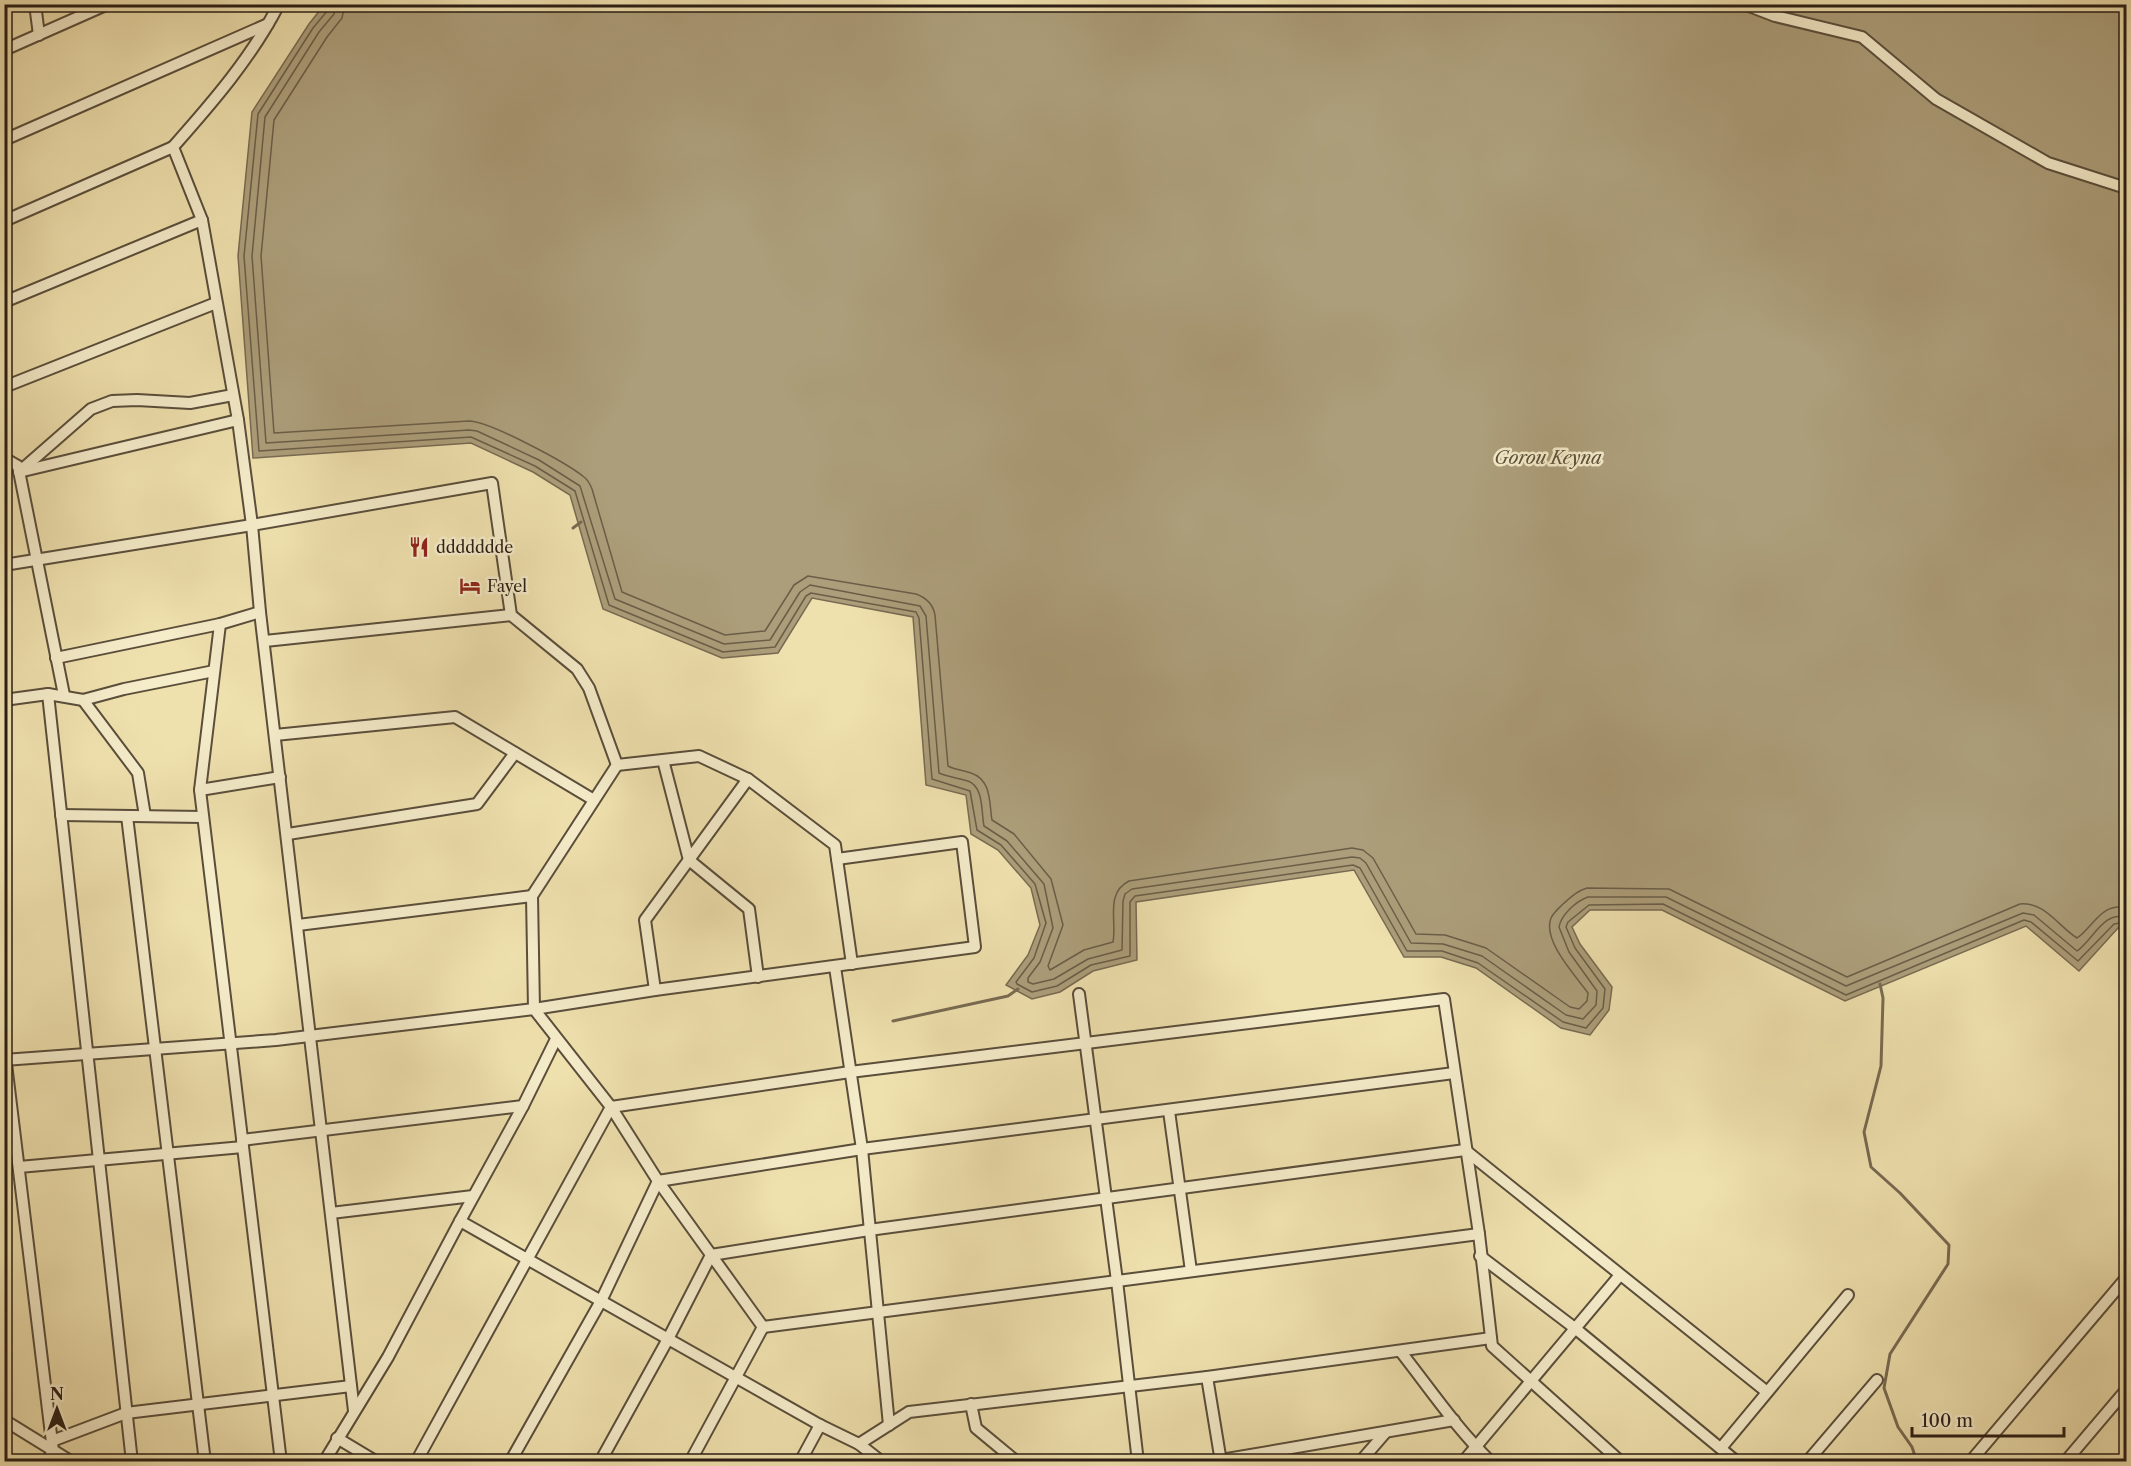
<svg xmlns="http://www.w3.org/2000/svg" width="2131" height="1466" viewBox="0 0 2131 1466" font-family="'Libre Caslon Text',serif">
<rect width="100%" height="100%" fill="#efe1ae"/>
<filter id="stains"><feTurbulence type="fractalNoise" baseFrequency=".00333" numOctaves="4"/><feColorMatrix values="0 0 0 0 .2 0 0 0 0 .09 0 0 0 0 .02 0 0 0 .5 -.17"/></filter>
<radialGradient id="worn" r=".72"><stop offset=".6" stop-color="#630" stop-opacity="0"/><stop offset="1" stop-color="#630" stop-opacity=".3"/></radialGradient>
<!-- water -->
<polygon fill="#ac9e7a" stroke="#786a52" stroke-width="1.5" points="324,5 2126,5 2126,934 2118,928 2079,971 2026,926 1845,1001 1662,910 1590,910 1572,927 1580,944 1612,987 1609,1010 1590,1035 1561,1028 1476,968 1441,957 1404,957 1354,870 1136,902 1137,960 1093,971 1060,992 1032,999 1006,985 1028,955 1040,925 1031,888 998,850 971,834 966,795 926,785 913,617 812,598 778,653 722,658 603,609 570,495 533,472 471,443 253,458 238,256 252,112 309,24"/>
<g fill="none" stroke-linecap="round" stroke-linejoin="round">
<!-- shore -->
<g stroke="#6a5e48" stroke-width="1.5">
<polyline points="329,4 328,10 313,28 258,114 244,256 259,451 471,437 535,466 575,491 609,605 723,652 775,647 806,596 811,593 916,612 919,618 932,779 970,791 977,830 1001,845 1035,884 1046,923 1034,958 1016,982 1017,984 1032,992 1057,986 1091,965 1130,956 1130,902 1135,896 1353,865 1360,868 1407,951 1442,951 1478,963 1563,1022 1586,1028 1603,1008 1605,989 1575,948 1566,927 1568,922 1589,905 1663,904 1846,995 2024,920 2031,922 2078,961 2114,924 2120,923 2126,927"/>
<path d="M336,4L334,14L319,32L265,117L252,256L266,443L469,430L477,431L539,460L580,486L615,599L724,644L770,640L800,592L810,585L920,606L926,616L939,773C948,777 958,778 968,781C984,787 981,811 984,826L1007,841L1044,884L1053,928L1040,962L1028,978V982L1033,984L1054,979L1088,959L1122,950L1123,901L1125,894L1132,889L1352,857L1360,858L1366,863L1411,943L1443,944L1482,956L1566,1015L1583,1019L1596,1005L1597,991L1569,952L1559,927C1561,915 1576,901 1588,897H1666L1846,986L2023,913L2034,915L2077,951C2092,941 2105,909 2126,918"/>
<path d="M345,4L342,18L327,37L274,120L261,256L274,433L469,421C489,421 567,463 584,477C588,480 590,484 592,489L622,592L725,635L765,631L794,585L808,576L916,594C927,598 933,604 935,615L948,766C955,770 963,770 971,773C992,780 989,803 992,820L1014,834L1051,879L1063,925L1048,966L1050,970L1084,950L1113,942C1117,921 1105,893 1129,881L1352,848L1363,850L1373,858L1416,934L1445,935L1486,948L1570,1007L1579,1009L1587,1001L1588,993C1576,976 1542,941 1551,918C1554,912 1559,908 1563,904C1571,897 1577,891 1587,888L1669,889L1847,977L2020,904C2044,901 2059,927 2077,938C2093,927 2102,902 2126,908"/>
</g>
<!-- stream -->
<g stroke="#786a52" stroke-width="3">
<polyline points="573,528 581,522"/>
<polyline points="1880,984 1883,998 1881,1066 1864,1132 1871,1167 1900,1193 1949,1245 1948,1264 1890,1354 1884,1388 1898,1427 1912,1447 1917,1462"/>
<polyline points="893,1021 1008,996 1018,989"/>
</g>
<!-- minor casing -->
<g stroke="#5a4e3b" stroke-width="14">
<g id="minor">
<polyline points="35,4 39,35"/>
<path d="M279,4C252,57 212,103 173,147L202,220L238,420L252,525L260,612L354,1411"/>
<polyline points="1526,4 1558,4"/>
<polyline points="1744,4 1775,16 1862,37 1936,99 2048,163 2126,188"/>
<polyline points="4,50 108,4"/>
<polyline points="4,140 268,24"/>
<polyline points="4,221 173,147"/>
<polyline points="4,302 202,220"/>
<polyline points="4,387 216,303"/>
<polyline points="4,458 18,466 64,695"/>
<polyline points="23,471 238,420"/>
<polyline points="19,472 91,409 112,401 137,400 190,403 233,395"/>
<polyline points="4,565 252,525 492,483 511,615 577,669 589,688 617,765"/>
<polyline points="220,624 200,790 281,1462"/>
<polyline points="265,641 511,615"/>
<polyline points="56,658 220,624 260,612"/>
<polyline points="48,694 132,1462"/>
<polyline points="4,700 48,694 83,700 124,689 214,671"/>
<polyline points="83,700 138,773 145,816"/>
<polyline points="275,735 455,717 594,800"/>
<polyline points="663,760 689,860 749,909 758,977"/>
<polyline points="617,765 532,896 534,1009 611,1107 658,1181 763,1327"/>
<polyline points="617,765 699,756 748,779"/>
<polyline points="200,790 280,777"/>
<polyline points="61,815 203,817"/>
<polyline points="127,816 205,1462"/>
<polyline points="288,834 477,804 515,753"/>
<polyline points="298,925 532,896"/>
<polyline points="835,967 862,1149 889,1425"/>
<polyline points="655,990 645,920 748,779 835,845 852,964"/>
<polyline points="1079,994 1117,1281 1138,1462"/>
<polyline points="4,1047 53,1451 47,1462"/>
<polyline points="4,1060 276,1040 534,1009 655,990 975,947 962,842 837,859"/>
<polyline points="1169,1111 1191,1271"/>
<polyline points="242,1140 523,1106"/>
<polyline points="19,1167 243,1147"/>
<polyline points="331,1213 473,1196"/>
<polyline points="460,1221 820,1425 859,1444 882,1462"/>
<polyline points="1480,1256 1576,1329 1737,1462"/>
<polyline points="763,1327 1479,1234"/>
<path d="M1401,1352C1430,1389 1457,1429 1491,1462"/>
<polyline points="1207,1377 1221,1462"/>
<polyline points="971,1404 976,1428 1017,1462"/>
<polyline points="4,1420 72,1462"/>
<polyline points="337,1438 377,1462"/>
<polyline points="52,1441 126,1413 351,1386"/>
<polyline points="859,1444 909,1412 1207,1377 1491,1338"/>
<polyline points="1721,1448 1848,1295"/>
<polyline points="1221,1460 1454,1420"/>
<polyline points="324,1462 388,1357 460,1221 523,1106 556,1039"/>
<polyline points="416,1462 611,1107 850,1072 1444,999 1479,1234 1492,1346 1621,1462"/>
<polyline points="510,1462 601,1301 658,1181 862,1149 1454,1073"/>
<polyline points="600,1462 668,1339 711,1255 869,1230 1465,1150 1767,1392"/>
<polyline points="690,1462 763,1327"/>
<polyline points="800,1462 820,1425"/>
<polyline points="1360,1462 1386,1432"/>
<polyline points="1463,1462 1620,1275"/>
<polyline points="1807,1462 1877,1380"/>
<polyline points="1970,1462 2126,1278"/>
<polyline points="2065,1462 2126,1390"/>
</g>
</g>
<!-- minor -->
<use href="#minor" stroke="#f5ecca" stroke-width="10"/>
</g>
<!-- icons -->
<defs>
<g id="restaurant-bare" transform="scale(1.62)"><path d="M-5-6h1v4h1v-4h1v4h1v-4h1v5L-1.5 .5V6h-2V.5L-5-1ZM5-6V6H3V1.5H1.5Q1.5-4 5-6Z" fill="#8f2418" stroke="#f5ecca" stroke-width="2.5" paint-order="stroke"/></g>
<g id="hotel-bare" transform="scale(1.62)"><path d="M-6-4.5h1.5V1H6V5H4.5V3h-9V5H-6ZM-4 0a1.8 1.8 0 1 1 3.6 0ZM.5 0V-2.5h3Q6-2.5 6 0Z" fill="#8f2418" stroke="#f5ecca" stroke-width="2.5" paint-order="stroke"/></g>
</defs>
<g fill-rule="evenodd">
<use href="#restaurant-bare" x="419" y="547"/>
<use href="#hotel-bare" x="470" y="586"/>
</g>
<g text-anchor="middle" dominant-baseline="central" stroke-width="5" stroke-linejoin="round" paint-order="stroke">
<!-- poi labels -->
<g font-size="16" fill="#291d15" stroke="#f5ecca" text-anchor="start">
<text x="436" y="547">ddddddde</text>
<text x="487" y="586">Fayel</text>
</g>
<!-- water labels -->
<g font-size="18" font-style="italic" fill="#5d513d" stroke="#f5ecca">
<text x="1548" y="458">Gorou Keyna</text>
</g>
</g>
<!-- margin -->
<rect width="2131" height="1466" fill="none" stroke="#efe1ae" stroke-width="24"/>
<rect x="6" y="6" width="2119" height="1454" fill="none" stroke="#291d15" stroke-width="3"/>
<rect x="12" y="12" width="2107" height="1442" fill="none" stroke="#291d15" stroke-width="1.5"/>
<!-- north arrow -->
<g transform="translate(57 1409)" stroke="#f5ecca" stroke-width="4.5" paint-order="stroke">
<path d="M0-4.5L10 22L0 15L-10 22Z" fill="#291d15"/>
<text y="-9" font-size="16" font-weight="bold" text-anchor="middle" fill="#291d15">N</text>
</g>
<!-- scale -->
<path d="M1912 1427v9h152v-9" fill="none" stroke="#291d15" stroke-width="3"/>
<text x="1921" y="1427" font-size="18" fill="#291d15" stroke="#f5ecca" stroke-width="4.5" paint-order="stroke">100 m</text>
<rect width="100%" height="100%" filter="url(#stains)"/>
<rect width="100%" height="100%" fill="url(#worn)"/>
</svg>
